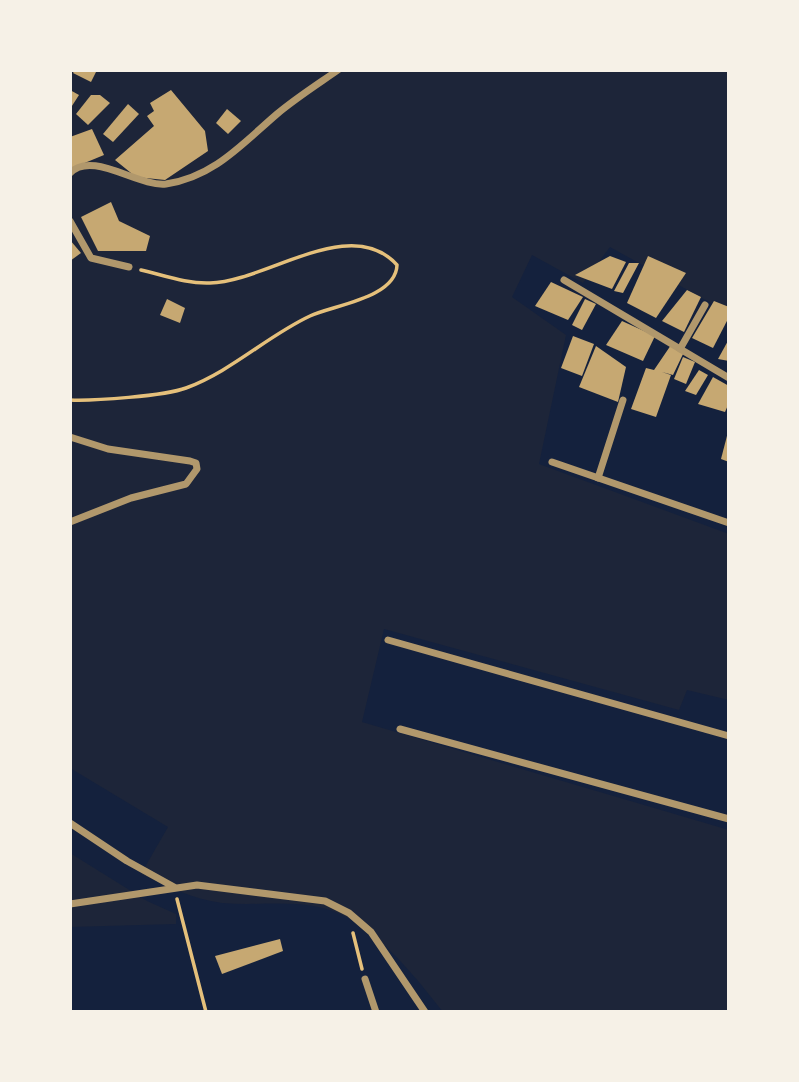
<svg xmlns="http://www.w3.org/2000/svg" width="799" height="1082" viewBox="0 0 799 1082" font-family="'Fira Sans',sans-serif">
<rect width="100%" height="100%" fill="#14213d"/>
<!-- green -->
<g fill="#1d2539">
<path d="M70,70H729V313L610,247L583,283L532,255L512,297L566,335L539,464L729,534V700L687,690L679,710L384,629L362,722L729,830V1012H443C415,976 370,919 323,908C290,900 256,906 222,903C192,899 167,886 141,874L168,827L70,768Z"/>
<polygon points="70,853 147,901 176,914 176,924 70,927"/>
</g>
<!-- building -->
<g fill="#c6a872">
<polygon points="75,70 97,70 91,82 73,73"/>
<polygon points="70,90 79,95 70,109"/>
<polygon points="171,90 205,131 208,151 165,180 136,177 115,160 154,126 147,116 154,111 150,103"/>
<polygon points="91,95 100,95 110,103 88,125 76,114"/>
<polygon points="128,104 139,114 113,142 103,134"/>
<polygon points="227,109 241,121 228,134 216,123"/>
<polygon points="92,129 104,155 70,169 70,137"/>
<polygon points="111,202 119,221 150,236 146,251 98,251 81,217"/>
<polygon points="70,240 81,253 70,261"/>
<polygon points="610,256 626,262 612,289 575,275"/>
<polygon points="648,256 686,273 656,318 627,303"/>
<polygon points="629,263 639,263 623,293 614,291"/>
<polygon points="551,282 583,297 568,320 535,306"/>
<polygon points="687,290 701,297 684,332 662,321"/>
<polygon points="167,299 185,308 180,323 160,315"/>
<polygon points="585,299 596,304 582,330 572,325"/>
<polygon points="714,301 729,307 729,317 713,348 692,338"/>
<polygon points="622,321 655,336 643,361 606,345"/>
<polygon points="573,336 594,344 582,376 561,368"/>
<polygon points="729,339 729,361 718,359"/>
<polygon points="671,345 684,352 673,375 662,372 671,375 656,417 631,409 646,368 654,370"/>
<polygon points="596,346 626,367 618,402 579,387"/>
<polygon points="683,357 695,362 686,384 674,379"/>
<polygon points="699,370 708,375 696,395 685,391"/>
<polygon points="713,377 729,386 729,403 725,412 698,404"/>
<polygon points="728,432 729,432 729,462 721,459"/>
<polygon points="280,939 283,951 222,974 215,956"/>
</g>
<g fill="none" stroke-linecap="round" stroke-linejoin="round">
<!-- path -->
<g stroke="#e5c07b" stroke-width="3.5">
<path d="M70,400C93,401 165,396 186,388C232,371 267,336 310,316C334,305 396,298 397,265C351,213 266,282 210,283C187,284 163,275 141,270"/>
<polyline points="177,899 206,1012"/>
<polyline points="353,933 362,969"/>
</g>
<!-- minor -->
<g stroke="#b1986c" stroke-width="7">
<path d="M70,173C92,150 138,187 166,184C214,177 243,143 277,114C296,98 318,84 338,70"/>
<polyline points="70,221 91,258 129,267"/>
<polyline points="564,280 729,378"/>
<polyline points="680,349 705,305"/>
<polyline points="70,437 108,449 190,461 196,463 197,469 186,484 131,498 70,522"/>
<polyline points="552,462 729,523"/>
<polyline points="598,478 623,400"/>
<polyline points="388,640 729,736"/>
<polyline points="400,729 729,819"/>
<polyline points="70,823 127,861 174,887"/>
<polyline points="70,904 197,885 325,901 349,913 371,932 425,1012"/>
<polyline points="365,979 376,1012"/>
</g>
</g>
<!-- border -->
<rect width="799" height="1082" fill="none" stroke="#f6f1e7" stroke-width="144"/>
</svg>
